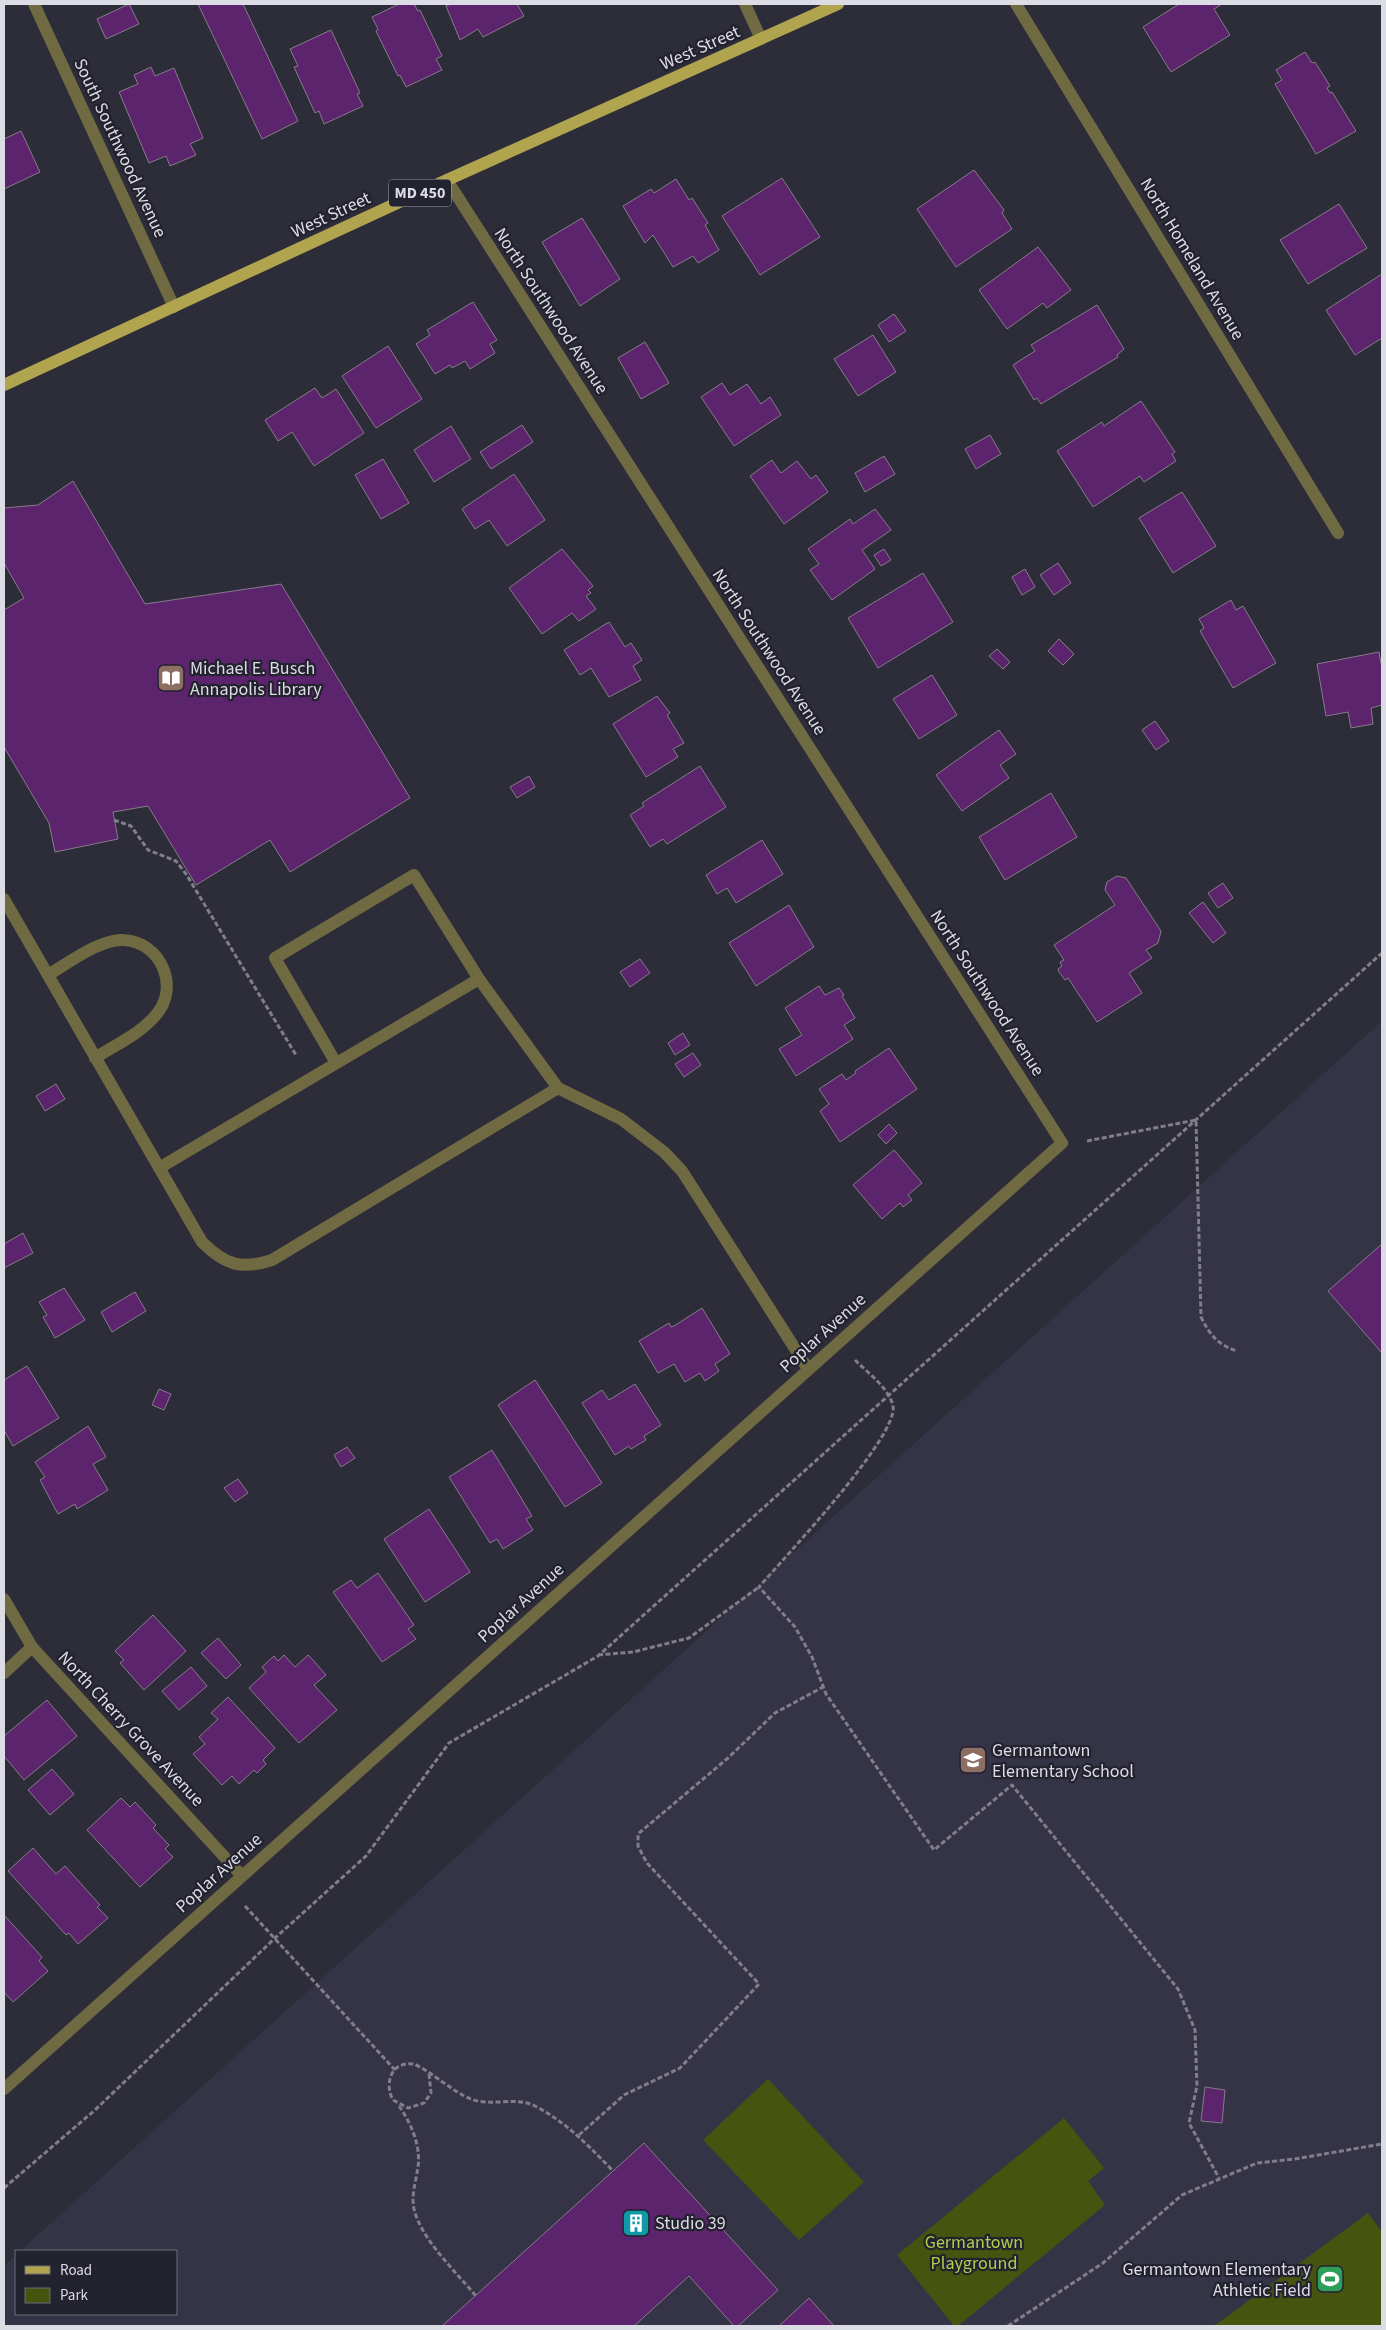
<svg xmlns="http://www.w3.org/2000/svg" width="1386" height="2330" viewBox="0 0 1386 2330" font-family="'Source Sans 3',sans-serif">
<rect width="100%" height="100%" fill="#2d2c39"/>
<!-- built -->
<polygon fill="#353447" points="1382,1021 1382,2326 4,2326 4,2266 16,2255 16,2314 176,2314 176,2251 20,2251"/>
<!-- green -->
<g fill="#46540f">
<polygon points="768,2079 864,2182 799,2240 703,2140"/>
<polygon points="1064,2118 1104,2168 1088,2181 1105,2205 958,2326 954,2326 897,2255"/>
<polygon points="1368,2213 1382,2232 1382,2326 1214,2326"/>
</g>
<!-- building -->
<g fill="#5b246c" stroke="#867c8a">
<polygon points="129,4 139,24 106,39 97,19"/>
<polygon points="198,4 243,4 298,121 262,139"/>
<polygon points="399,4 414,4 418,11 420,10 442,56 436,59 442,70 406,87 400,75 398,76 376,31 378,29 372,17"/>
<polygon points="451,4 517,4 524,16 483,37 478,29 460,40 446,6"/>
<polygon points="1179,4 1222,4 1214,9 1230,35 1171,72 1143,27"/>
<polygon points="331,30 360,93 357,94 363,106 324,124 319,111 315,113 294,67 298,66 290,49"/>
<polygon points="1305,52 1312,63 1315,62 1330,86 1327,88 1330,93 1332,92 1356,131 1316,154 1275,84 1282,80 1276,70"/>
<polygon points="151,67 155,76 174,68 203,138 190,144 196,155 170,166 166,156 149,163 119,92 138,84 134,75"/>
<polygon points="21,131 40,172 4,189 4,139"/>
<polygon points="974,170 1004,210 1002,213 1012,229 956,267 917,209"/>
<polygon points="782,178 820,237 760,275 722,216"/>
<polygon points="676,179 689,200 692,198 708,223 705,225 719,250 698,263 693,256 673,267 653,235 645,243 623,206 651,189 654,193"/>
<polygon points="1339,204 1367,248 1308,284 1280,240"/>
<polygon points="582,218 620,279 580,306 542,242"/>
<polygon points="1038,247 1071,290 1047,308 1043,303 1007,329 979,290"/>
<polygon points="1382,274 1382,338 1355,355 1326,310"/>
<polygon points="473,302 497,340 490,344 495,353 470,369 465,361 452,368 450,365 435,374 416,344 430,335 427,330"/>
<polygon points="1097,305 1124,349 1117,355 1118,357 1041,404 1037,398 1034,400 1013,365 1035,351 1031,345"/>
<polygon points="894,314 906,331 889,342 878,325"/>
<polygon points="873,335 896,372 858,396 834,359"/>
<polygon points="645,342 669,383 641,399 618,358"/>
<polygon points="388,346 422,399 376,428 342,376"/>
<polygon points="722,383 730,395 747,384 761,404 770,397 781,415 734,446 701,397"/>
<polygon points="315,388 322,398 336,389 364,433 314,466 292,432 278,441 265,420"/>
<polygon points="1141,401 1175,452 1172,454 1176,461 1144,482 1140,476 1093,507 1057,451 1102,422 1104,426"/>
<polygon points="522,425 533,442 491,469 480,452"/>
<polygon points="451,426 471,459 434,482 414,450"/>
<polygon points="990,435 1001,454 976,469 965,449"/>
<polygon points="884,456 895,474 865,492 855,473"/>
<polygon points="383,459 409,503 381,519 355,475"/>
<polygon points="772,460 781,473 797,461 811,479 816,475 828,492 784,524 750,476"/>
<polygon points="514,474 545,520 507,546 489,520 475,529 462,509"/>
<polygon points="73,481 145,604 281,584 410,798 290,872 270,840 196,885 148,806 113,812 118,839 55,852 49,823 4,747 4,610 24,598 4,563 4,508 38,505"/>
<polygon points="1182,492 1216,546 1173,573 1139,518"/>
<polygon points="875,509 891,530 862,550 875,569 832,600 810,570 819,564 808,549 850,519 853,524"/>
<polygon points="562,549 593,586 588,590 591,593 586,596 596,609 579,621 572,613 542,634 509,588"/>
<polygon points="884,549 891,560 881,566 874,555"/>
<polygon points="1058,563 1071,583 1054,595 1040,575"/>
<polygon points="1025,569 1035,587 1022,595 1012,577"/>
<polygon points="923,573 953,622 878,668 848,618"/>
<polygon points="1231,600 1236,610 1243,606 1276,663 1233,688 1200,631 1204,628 1199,619"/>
<polygon points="609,622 625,647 631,643 642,660 633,666 641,680 609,697 591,668 580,675 564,650"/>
<polygon points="1059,639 1074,654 1063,665 1048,651"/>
<polygon points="997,649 1010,662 1003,669 989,656"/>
<polygon points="1379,652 1382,669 1382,705 1371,708 1373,724 1351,728 1348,712 1326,716 1317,664"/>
<polygon points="932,675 957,715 919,739 893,699"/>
<polygon points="657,696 670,713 667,715 684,743 673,749 678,757 646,777 613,724"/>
<polygon points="1155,721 1169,741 1156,750 1142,730"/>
<polygon points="999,730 1016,754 1000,765 1009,778 962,811 936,775"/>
<polygon points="700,766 726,807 667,844 663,839 650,847 630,815 644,806 642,803"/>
<polygon points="529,776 535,787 517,798 510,787"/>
<polygon points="1051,793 1077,837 1005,880 979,837"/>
<polygon points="762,840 783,874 736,903 727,888 717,894 706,875"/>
<polygon points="1117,876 1126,878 1161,931 1158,943 1146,950 1152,958 1129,973 1142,993 1097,1022 1068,978 1065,980 1059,972 1058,969 1062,966 1060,962 1064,960 1054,945 1115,905 1105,890 1107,882"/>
<polygon points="1223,883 1233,898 1218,908 1208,893"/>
<polygon points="1203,902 1226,933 1213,943 1189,913"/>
<polygon points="789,905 814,947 756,986 729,943"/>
<polygon points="640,959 650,973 630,987 620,972"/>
<polygon points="819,986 825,995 839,988 844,995 842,996 855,1018 844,1025 853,1039 796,1076 779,1049 802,1035 785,1008"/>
<polygon points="683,1033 690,1045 675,1055 668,1043"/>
<polygon points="889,1048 917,1089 840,1142 820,1111 829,1104 819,1089 842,1074 846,1080 856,1073 855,1071"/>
<polygon points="693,1053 701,1065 684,1077 675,1064"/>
<polygon points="56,1084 65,1099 45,1111 36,1096"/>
<polygon points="889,1124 897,1133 886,1144 878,1135"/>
<polygon points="894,1150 922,1183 908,1195 912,1200 903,1207 900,1203 882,1219 853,1185"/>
<polygon points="23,1233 33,1253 4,1268 4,1244"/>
<polygon points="1382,1244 1382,1353 1328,1291"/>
<polygon points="64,1288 85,1320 55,1338 43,1317 47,1315 39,1302"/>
<polygon points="135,1292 146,1311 112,1332 101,1312"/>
<polygon points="702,1308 730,1354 715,1364 719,1371 705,1381 700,1373 685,1382 674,1364 658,1373 639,1341 669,1323 671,1327 674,1326"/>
<polygon points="27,1366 59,1418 13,1446 4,1430 4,1380"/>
<polygon points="535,1380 602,1483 565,1507 498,1405"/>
<polygon points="635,1384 661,1425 644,1436 646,1440 631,1449 629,1446 615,1455 582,1403 602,1390 609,1400"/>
<polygon points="159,1389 171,1394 164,1410 152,1405"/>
<polygon points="88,1426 106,1457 93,1464 108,1490 77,1509 75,1504 58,1514 40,1480 45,1477 35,1462"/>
<polygon points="347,1447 355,1458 341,1467 334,1455"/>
<polygon points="492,1450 532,1516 526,1519 533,1530 503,1549 497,1539 490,1543 449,1477"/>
<polygon points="238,1479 248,1493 235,1502 224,1488"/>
<polygon points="429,1509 470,1572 425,1602 384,1539"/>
<polygon points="378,1573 414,1625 408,1629 416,1639 382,1662 333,1592 351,1580 357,1588"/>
<polygon points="153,1615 186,1651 144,1690 120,1663 124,1660 115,1651"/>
<polygon points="218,1638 241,1665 226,1679 201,1653"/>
<polygon points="284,1655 295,1667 308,1655 312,1659 326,1675 314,1685 337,1710 299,1743 249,1688 266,1672 262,1667 274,1656 278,1661"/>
<polygon points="191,1667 207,1686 179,1710 162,1691"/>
<polygon points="228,1697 275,1748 263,1760 266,1764 257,1773 254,1770 239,1784 232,1776 222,1785 193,1754 205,1744 199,1737 218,1719 211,1713"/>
<polygon points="47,1700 77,1736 24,1780 4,1756 4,1736"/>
<polygon points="52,1769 74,1794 50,1815 28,1790"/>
<polygon points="121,1798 130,1807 135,1802 156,1825 153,1828 169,1845 165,1849 173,1857 140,1887 87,1830"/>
<polygon points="33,1848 56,1874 65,1866 100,1905 97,1907 108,1918 78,1944 69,1933 66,1935 8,1871"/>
<polygon points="4,1915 42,1957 39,1961 48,1971 13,2002 4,1992"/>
<polygon points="1205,2087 1225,2090 1222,2123 1201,2121"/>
<polygon points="644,2143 778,2290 738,2326 734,2326 689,2276 634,2326 442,2326"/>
<polygon points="809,2298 834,2326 781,2326 780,2325"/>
</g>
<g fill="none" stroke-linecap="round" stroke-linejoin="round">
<!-- path -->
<g stroke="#7f7e89" stroke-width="3" stroke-dasharray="5 2.5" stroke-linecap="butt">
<polyline points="114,820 131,826 148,850 176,861 186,874 296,1055"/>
<path d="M1087,1141L1196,1120L1201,1317C1210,1335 1218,1345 1237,1351"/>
<path d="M855,1360C868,1373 889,1388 893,1406C899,1436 783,1559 759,1587L795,1627L812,1657L826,1694L934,1850L1012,1785L1178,1989L1195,2030L1197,2086L1189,2123L1219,2178"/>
<polyline points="598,1655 633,1652 689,1638 759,1587"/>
<polyline points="245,1906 395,2070"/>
<path d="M429,2074L431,2093L424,2103L408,2108L393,2100C384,2084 391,2061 413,2064C424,2066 454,2093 471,2099C491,2107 516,2096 535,2106C566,2122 589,2146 613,2171"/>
<path d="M399,2106C411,2123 421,2146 418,2167C416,2181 411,2195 414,2209C421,2239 456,2272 476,2296"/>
<polyline points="579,2135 624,2095 680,2068 759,1984 647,1863 638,1846 638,1834 728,1758 775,1713 823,1687"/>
<polyline points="4,2188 95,2110 274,1939 366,1856 449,1743 598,1656 1382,953"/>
<polyline points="1008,2326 1103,2263 1182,2195 1257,2163 1295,2159 1382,2144"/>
</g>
<!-- lane -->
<g stroke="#706a42" stroke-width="12">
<path d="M4,899L202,1242C225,1265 241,1270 272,1260L558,1088"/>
<path d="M48,975C67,964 101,938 124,940C161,942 181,988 155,1016C140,1034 115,1045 95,1058"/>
<polyline points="336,1063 275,958 414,875 479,979 558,1088 621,1119 664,1152 682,1171 808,1369"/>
<polyline points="159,1168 479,979"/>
</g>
<!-- street -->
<g stroke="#706a42" stroke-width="12">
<polyline points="34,4 174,307"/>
<polyline points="745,4 761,39"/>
<polyline points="1016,4 1338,533"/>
<polyline points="4,1599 32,1647 242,1876"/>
<polyline points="4,1673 32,1647"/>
<polyline points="4,2089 1062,1143 447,180"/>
</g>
<!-- primary -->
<polyline stroke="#b1a44e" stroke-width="12" points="4,385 447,180 838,4"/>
</g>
<!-- icons -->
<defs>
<g id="library-square" transform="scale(1.4375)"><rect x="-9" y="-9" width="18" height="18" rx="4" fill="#8d6e63" stroke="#23222f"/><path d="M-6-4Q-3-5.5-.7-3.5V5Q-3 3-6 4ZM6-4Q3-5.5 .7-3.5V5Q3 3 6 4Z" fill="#fff"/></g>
<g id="school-square" transform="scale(1.4375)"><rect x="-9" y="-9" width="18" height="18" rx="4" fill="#8d6e63" stroke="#23222f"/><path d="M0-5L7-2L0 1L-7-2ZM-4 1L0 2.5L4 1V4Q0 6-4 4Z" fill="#fff"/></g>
<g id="building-square" transform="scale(1.4375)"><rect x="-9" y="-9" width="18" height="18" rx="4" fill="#0f9aa8" stroke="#23222f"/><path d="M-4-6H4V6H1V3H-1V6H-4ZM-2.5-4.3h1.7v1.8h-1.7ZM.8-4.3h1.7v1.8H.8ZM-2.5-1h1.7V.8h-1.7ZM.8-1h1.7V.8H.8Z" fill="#fff"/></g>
<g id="stadium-square" transform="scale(1.4375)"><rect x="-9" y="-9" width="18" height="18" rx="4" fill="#2e9e5b" stroke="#23222f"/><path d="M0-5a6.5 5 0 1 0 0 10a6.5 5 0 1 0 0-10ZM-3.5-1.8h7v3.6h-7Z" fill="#fff"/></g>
</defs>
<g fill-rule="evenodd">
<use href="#library-square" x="171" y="678"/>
<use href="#school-square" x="973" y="1760"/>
<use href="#building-square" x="636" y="2223"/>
<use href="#stadium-square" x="1330" y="2279"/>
</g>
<g text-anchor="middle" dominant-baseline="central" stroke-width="4.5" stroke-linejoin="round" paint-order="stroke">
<!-- shield labels -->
<rect fill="#23222f" stroke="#a4a4ae" stroke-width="1" x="389" y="179.5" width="62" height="27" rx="4"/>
<g font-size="16" font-weight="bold" fill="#dcdce4">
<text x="420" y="193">MD 450</text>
</g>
<!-- street labels -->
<g font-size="18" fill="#dcdce4" stroke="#23222f">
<text transform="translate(700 48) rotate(-24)">West Street</text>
<text transform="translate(120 148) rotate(65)">South Southwood Avenue</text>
<text transform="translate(331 215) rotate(-25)">West Street</text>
<text transform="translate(1192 259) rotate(59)">North Homeland Avenue</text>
<text transform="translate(551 311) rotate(57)">North Southwood Avenue</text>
<text transform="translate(769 652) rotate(57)">North Southwood Avenue</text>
<text transform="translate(987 993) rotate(57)">North Southwood Avenue</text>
<text transform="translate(823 1333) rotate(-42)">Poplar Avenue</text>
<text transform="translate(521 1603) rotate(-42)">Poplar Avenue</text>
<text transform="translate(131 1729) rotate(47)">North Cherry Grove Avenue</text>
<text transform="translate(219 1873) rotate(-42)">Poplar Avenue</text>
</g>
<!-- poi labels -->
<g font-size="18" fill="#dcdce4" stroke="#23222f" text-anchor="start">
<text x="190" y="668">Michael E. Busch<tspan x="190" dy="21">Annapolis Library</tspan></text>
<text x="992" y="1750">Germantown<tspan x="992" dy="21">Elementary School</tspan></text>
<text x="655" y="2223">Studio 39</text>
<text x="1311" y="2269" text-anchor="end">Germantown Elementary<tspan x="1311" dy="21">Athletic Field</tspan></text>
</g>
<!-- park labels -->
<g font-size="18" fill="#b2ce4c" stroke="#23222f">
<text x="974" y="2242">Germantown<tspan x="974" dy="21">Playground</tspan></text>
</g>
</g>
<!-- border -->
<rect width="1386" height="2330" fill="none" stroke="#dcdce4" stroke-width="10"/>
<!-- legend -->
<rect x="15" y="2250" width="162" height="65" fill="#23222f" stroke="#6d6c77"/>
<rect x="25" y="2266" width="25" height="8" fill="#b1a44e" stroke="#6d6c77"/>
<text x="60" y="2275" font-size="15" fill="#dcdce4">Road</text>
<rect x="25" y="2288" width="25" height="15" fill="#46540f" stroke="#6d6c77"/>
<text x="60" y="2300" font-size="15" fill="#dcdce4">Park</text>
</svg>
